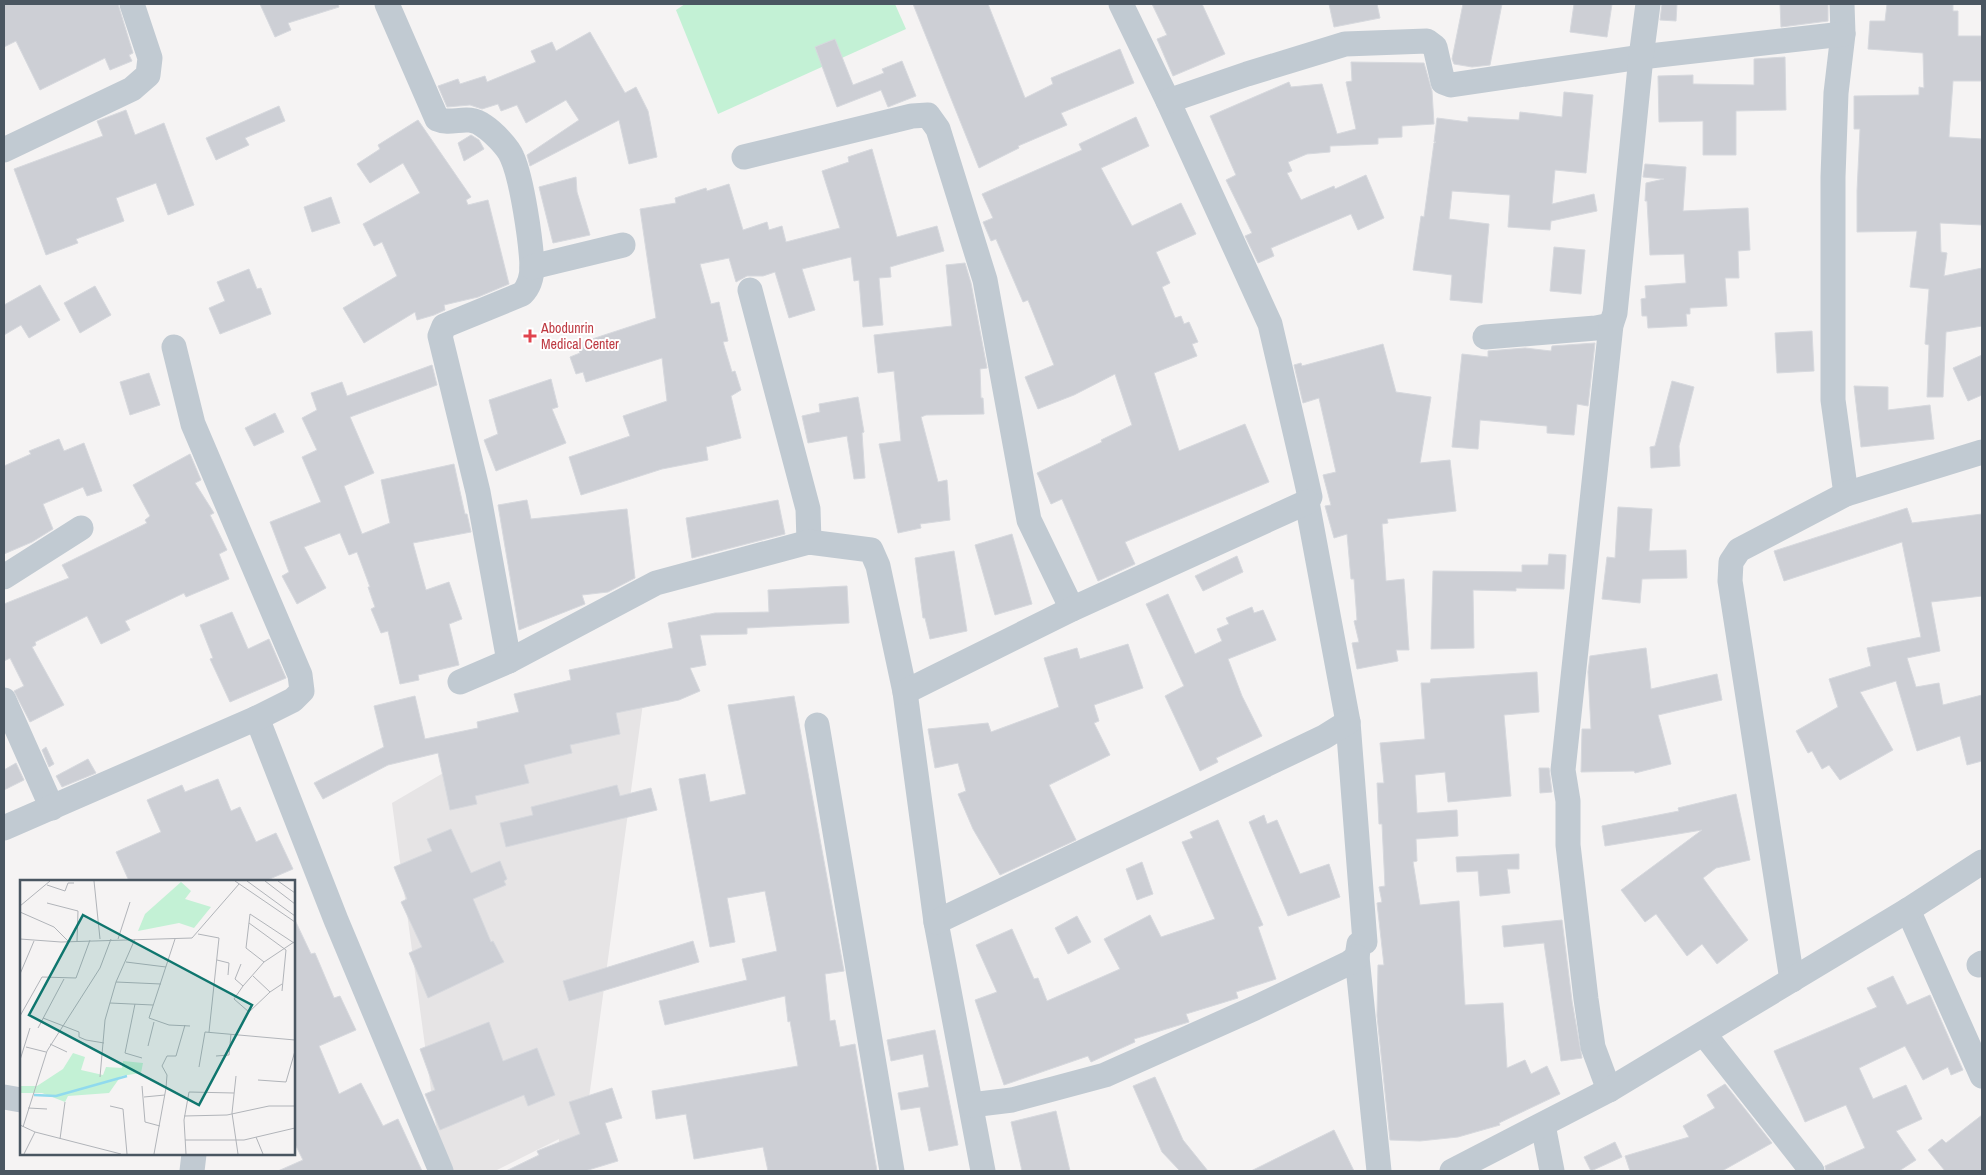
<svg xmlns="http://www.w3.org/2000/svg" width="1986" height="1175" viewBox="0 0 1986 1175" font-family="'Archivo Narrow',sans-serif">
<rect width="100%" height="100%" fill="#f5f3f3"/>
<!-- education -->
<polygon fill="#e6e4e5" points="650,652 579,1171 557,1171 559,1139 495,1171 442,1171 392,803"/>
<!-- green -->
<polygon fill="#c3f1d5" points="685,4 895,4 906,29 718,114 676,10"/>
<!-- building -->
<g fill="#cdcfd5" stroke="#d7d9de">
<polygon points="4,4 118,4 133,53 129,55 132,61 110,70 105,58 40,90 16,41 4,47"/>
<polygon points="260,4 338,4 339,7 288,23 291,30 275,37"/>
<polygon points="913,4 988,4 1025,98 1053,84 1051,78 1120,49 1134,83 1061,113 1067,125 1018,146 1019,148 979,168"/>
<polygon points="1152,4 1202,4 1225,54 1173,76 1157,39 1167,35"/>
<polygon points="1329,4 1377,4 1380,18 1334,27"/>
<polygon points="1463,4 1502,4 1490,65 1472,67 1454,64 1452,59"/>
<polygon points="1574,4 1612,4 1607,37 1570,32"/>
<polygon points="1662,4 1677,4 1676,21 1660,20"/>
<polygon points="1780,4 1828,4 1828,21 1781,27"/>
<polygon points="1887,4 1953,4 1953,11 1958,11 1958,36 1982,36 1982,81 1953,81 1949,137 1982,139 1982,225 1940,223 1941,252 1947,253 1944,276 1982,268 1982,326 1946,332 1943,397 1927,397 1929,345 1925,344 1929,289 1910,287 1917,231 1857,232 1857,191 1860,129 1854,129 1854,96 1919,95 1919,87 1924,88 1923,53 1868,49 1870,21 1885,21"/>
<polygon points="590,32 625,93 636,87 648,111 657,157 629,164 619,120 530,166 527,155 579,120 566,100 526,123 517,105 501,111 498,104 482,109 470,105 447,107 438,86 458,79 460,84 485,76 487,82 536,62 531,51 552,42 556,51"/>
<polygon points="835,39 853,85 884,73 882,69 902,61 916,96 888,107 881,90 837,107 815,47"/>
<polygon points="1785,57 1786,110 1736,111 1736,155 1703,155 1703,121 1659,122 1658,76 1693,75 1693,84 1754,85 1754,59"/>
<polygon points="1351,62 1424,63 1432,91 1434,124 1402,126 1402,137 1378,138 1378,144 1330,146 1330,152 1307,154 1288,162 1292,171 1287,173 1301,200 1334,186 1335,189 1366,175 1384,218 1358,230 1351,214 1271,248 1274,256 1258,263 1245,236 1252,233 1226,180 1236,175 1210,116 1289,82 1291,87 1322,84 1337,134 1356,129 1346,82 1352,81"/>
<polygon points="1564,92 1593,95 1586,173 1555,170 1552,204 1594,194 1597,211 1551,221 1550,230 1508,227 1510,195 1452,191 1449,219 1489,224 1482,303 1450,300 1452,275 1413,270 1421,216 1424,217 1434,143 1436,142 1434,142 1437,118 1468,122 1468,117 1519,120 1520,112 1562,117"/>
<polygon points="279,106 285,121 245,138 249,145 216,160 206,138"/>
<polygon points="126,110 135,135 164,123 194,205 168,215 156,183 116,198 124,221 76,239 78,243 46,255 14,169 103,136 97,121"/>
<polygon points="1136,117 1149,146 1101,168 1132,226 1181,203 1196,234 1156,252 1170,283 1162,287 1175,318 1181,316 1184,324 1189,322 1198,342 1192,344 1197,356 1154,373 1179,451 1245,424 1269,482 1125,542 1135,564 1098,581 1062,499 1051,504 1037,473 1102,442 1101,440 1132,425 1115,374 1074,395 1038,409 1025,377 1054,365 1028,300 1023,302 996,239 991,241 983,222 993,218 982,194 1082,150 1079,144"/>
<polygon points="418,120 471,197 466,200 468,205 488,200 509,284 478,297 444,305 445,310 434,315 417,320 415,312 364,343 343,308 397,276 382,242 374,246 363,224 420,193 403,163 370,183 357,164 380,149 378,145"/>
<polygon points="471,135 479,140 484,149 464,161 458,143"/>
<polygon points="872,149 897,237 937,226 944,251 890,267 891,277 879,278 883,325 863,327 859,280 854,281 851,257 802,269 815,310 789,318 775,272 763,276 747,276 736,282 729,258 700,264 711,304 719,302 728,341 723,342 732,372 735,371 741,390 731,396 741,438 706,447 708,460 662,469 581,495 569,457 630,436 623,416 667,401 662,358 586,382 583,372 576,374 570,357 580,353 577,344 656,318 640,209 676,203 675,198 706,188 707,191 729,184 743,230 767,222 769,230 782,226 786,242 840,228 822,171 849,162 848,157"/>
<polygon points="1645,164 1686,167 1683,211 1748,208 1750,250 1738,251 1739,278 1725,278 1727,306 1690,308 1690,314 1686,314 1687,326 1648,328 1647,316 1642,316 1641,299 1646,298 1645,286 1686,283 1684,254 1650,255 1647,201 1645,201 1646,183 1664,179 1643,177"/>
<polygon points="576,177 577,192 590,235 553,243 539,187"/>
<polygon points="331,197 340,223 312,232 304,207"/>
<polygon points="1554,247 1585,250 1581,294 1550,291"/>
<polygon points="965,263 971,283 987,368 980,369 981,398 983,398 984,414 926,415 921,417 938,482 947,480 950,520 920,524 921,528 898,533 879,444 901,441 894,371 878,373 874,335 952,326 946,265"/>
<polygon points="249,269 257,289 261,288 271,314 220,334 209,308 225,301 217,282"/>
<polygon points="40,285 60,320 29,338 21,325 4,335 4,305"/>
<polygon points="95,286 111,315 80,333 64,303"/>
<polygon points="1812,331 1814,371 1777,373 1775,333"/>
<polygon points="1595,343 1588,406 1577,404 1574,435 1547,433 1547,426 1480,420 1478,449 1452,447 1462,354 1488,357 1488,351 1525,348 1551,351 1552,346"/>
<polygon points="1383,344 1396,392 1431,397 1420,463 1450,460 1456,511 1387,519 1388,523 1382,524 1386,581 1404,579 1409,650 1396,650 1398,661 1357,669 1352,643 1359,642 1354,621 1357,620 1354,579 1351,579 1347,534 1334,538 1325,506 1331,505 1323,475 1336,472 1319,398 1303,403 1294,365 1301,363 1302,366"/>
<polygon points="1982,355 1982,395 1968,401 1953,368"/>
<polygon points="432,365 437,385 350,417 374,473 344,486 362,534 390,523 381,480 454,464 465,514 467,514 471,532 413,543 426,590 449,582 462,619 449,624 459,665 418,675 419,680 400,684 388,631 381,633 371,609 375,607 368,587 370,587 357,552 349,555 340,533 304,547 326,588 297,604 282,576 289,572 270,522 321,502 302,457 317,450 302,418 317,410 311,393 342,382 347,396"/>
<polygon points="149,373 160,405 130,415 120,382"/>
<polygon points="551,379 558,407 552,409 566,443 496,471 484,440 498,434 489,400"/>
<polygon points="1672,381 1694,387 1679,446 1680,466 1651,468 1650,447 1655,446"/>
<polygon points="1854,386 1888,387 1888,410 1930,405 1934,439 1861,447"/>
<polygon points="858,397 864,432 862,433 865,478 854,479 847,436 808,443 802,416 820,412 819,404"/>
<polygon points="275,413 284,432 254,446 245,428"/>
<polygon points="59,439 64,451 84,443 102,491 87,496 83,487 43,504 53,529 32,542 4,554 4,466 31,454 29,451"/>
<polygon points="190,454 201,480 195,483 214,513 210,515 227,550 219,554 229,579 186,597 184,593 125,621 130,630 101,644 87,616 35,642 36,645 32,647 64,705 30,722 14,691 24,686 10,658 4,661 4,604 69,578 62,565 147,523 145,520 150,516 133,485"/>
<polygon points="527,500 531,519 627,509 635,578 608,592 582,595 585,604 519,630 498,505"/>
<polygon points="778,500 785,534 692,558 686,518"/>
<polygon points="1618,507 1652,509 1649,551 1686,550 1687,578 1642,579 1640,603 1602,599 1607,557 1615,558"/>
<polygon points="1907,508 1912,523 1982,514 1982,596 1931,602 1940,651 1907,658 1916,687 1939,683 1943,705 1982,695 1982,761 1967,765 1960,736 1917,751 1896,681 1860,692 1893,750 1840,780 1829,765 1822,769 1812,751 1808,753 1796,731 1838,707 1829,679 1871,666 1867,648 1921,637 1902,542 1784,581 1774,551"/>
<polygon points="1012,534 1032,604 995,615 975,545"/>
<polygon points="954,551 967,631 930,639 925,618 923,618 915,558"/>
<polygon points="1549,554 1566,555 1564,589 1516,588 1516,591 1473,590 1474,648 1431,649 1433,571 1522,572 1522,565 1548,565"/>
<polygon points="1237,556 1243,572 1203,591 1195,576"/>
<polygon points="847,586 849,623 747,628 747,634 700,635 706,665 690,668 700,691 679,700 616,713 620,734 570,745 572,753 524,765 529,783 475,796 477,804 450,810 438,753 388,765 323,799 314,783 384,747 374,706 415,696 425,739 478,728 477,722 519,712 514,694 571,680 569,670 673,648 668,623 715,613 769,612 768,590"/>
<polygon points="1168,594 1195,654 1222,641 1217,629 1229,624 1226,618 1252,607 1254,613 1263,610 1276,640 1228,659 1242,696 1262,736 1216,758 1218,762 1200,771 1165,696 1184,686 1146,604"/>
<polygon points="232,612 248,649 269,639 286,678 230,702 210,659 213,658 200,625"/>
<polygon points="1128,644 1143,688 1094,705 1099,721 1094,723 1110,755 1049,785 1076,840 1000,875 973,829 958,794 966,791 958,763 935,768 928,729 988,723 991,732 1059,707 1044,658 1077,648 1080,659"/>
<polygon points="1646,648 1651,689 1717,674 1722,700 1658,715 1671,764 1635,773 1634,771 1581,772 1582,729 1591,729 1588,672 1590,656"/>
<polygon points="1537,672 1539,712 1504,715 1511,796 1448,802 1445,772 1415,775 1417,813 1457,810 1458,836 1416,839 1417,861 1413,862 1420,905 1459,901 1465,1005 1503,1003 1507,1068 1525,1060 1531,1074 1547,1066 1560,1094 1499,1123 1500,1125 1458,1137 1420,1141 1390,1140 1377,1016 1378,965 1384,965 1377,903 1382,902 1379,887 1385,886 1382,824 1379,824 1377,783 1384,783 1380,743 1425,739 1421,683 1430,683 1431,679"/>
<polygon points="794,696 844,971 825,974 830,1021 835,1020 840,1047 855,1044 877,1171 768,1171 763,1147 694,1159 686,1114 656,1119 652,1091 798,1066 790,1021 788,1022 785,996 665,1025 659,1001 747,980 742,959 777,951 765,891 727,898 735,942 710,947 679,779 705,774 710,802 746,794 728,705"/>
<polygon points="46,747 54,764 49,767 42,750"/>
<polygon points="88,759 96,773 62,787 56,776"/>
<polygon points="16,763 24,780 4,790 4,770"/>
<polygon points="1539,768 1549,768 1552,792 1540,793"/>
<polygon points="218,779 231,811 240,807 256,842 276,833 293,869 265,881 129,881 116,852 161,832 147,800 182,785 185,792"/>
<polygon points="617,785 620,796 651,788 657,810 506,847 500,823 533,815 531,807"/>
<polygon points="1736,794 1750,860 1716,868 1703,878 1748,940 1717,964 1702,944 1687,956 1656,914 1645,922 1621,890 1702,830 1605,846 1602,826 1679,811 1678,808"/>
<polygon points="1264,815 1267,824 1277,820 1300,874 1329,864 1340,897 1288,916 1249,822"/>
<polygon points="1218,820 1263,925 1258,927 1276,979 1236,992 1238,998 1186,1014 1189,1022 1134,1039 1135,1042 1091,1062 1088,1056 1004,1085 975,1000 997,992 976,945 1012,929 1034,979 1038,978 1047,1001 1120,969 1104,939 1150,915 1161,937 1215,919 1182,842 1193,838 1190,832"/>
<polygon points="451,829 471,873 500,861 507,879 504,881 506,885 473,899 491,942 493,941 504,962 428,998 409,953 422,947 401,902 407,899 394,867 432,851 427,839"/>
<polygon points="1519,854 1519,869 1507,869 1510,893 1480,896 1478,871 1457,872 1456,857"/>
<polygon points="1142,862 1153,894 1137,900 1126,869"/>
<polygon points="1077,916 1091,942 1068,954 1055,928"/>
<polygon points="294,918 311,954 315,953 334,998 340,996 356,1030 319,1046 339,1094 361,1083 383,1126 398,1119 422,1171 278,1171 303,1160 294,1142"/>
<polygon points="1562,920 1572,1001 1582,1058 1561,1061 1544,943 1504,947 1502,926"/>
<polygon points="693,941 699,962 569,1001 563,981"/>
<polygon points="1893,976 1907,1005 1930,995 1963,1070 1951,1075 1948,1067 1923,1080 1905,1046 1859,1068 1873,1099 1906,1085 1922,1119 1896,1131 1916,1160 1899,1171 1826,1171 1825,1166 1865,1148 1846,1105 1805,1122 1774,1051 1877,1007 1867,988"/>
<polygon points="489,1022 503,1061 537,1048 555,1095 528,1106 524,1095 440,1130 425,1094 435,1090 420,1049"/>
<polygon points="935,1030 958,1145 929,1151 920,1107 901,1110 898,1093 929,1087 923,1054 891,1061 887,1040"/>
<polygon points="1155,1077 1183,1140 1208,1171 1180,1171 1162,1152 1133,1086"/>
<polygon points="1725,1084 1772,1143 1722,1171 1630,1171 1625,1156 1689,1137 1683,1126 1715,1108 1707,1095"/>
<polygon points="612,1088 622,1118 605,1123 618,1161 585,1171 506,1171 539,1155 537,1151 580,1134 569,1102"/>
<polygon points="1056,1111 1070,1171 1022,1171 1011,1122"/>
<polygon points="1982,1115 1982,1171 1945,1171 1928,1150 1942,1139 1946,1143"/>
<polygon points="1334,1130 1354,1171 1251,1171"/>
<polygon points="1615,1142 1622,1157 1591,1171 1584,1157"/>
</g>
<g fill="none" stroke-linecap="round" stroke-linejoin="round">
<!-- minor -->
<g stroke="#c1cad2" stroke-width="25">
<path d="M387,4L437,119C453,126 467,113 484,126C493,132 508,147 512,157C522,179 531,241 532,266C532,277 529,287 522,294L444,326L440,336L478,492L509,661"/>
<polyline points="1121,4 1168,101 1270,324 1306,479 1310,497 1307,502 1348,722 1365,942 1359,944 1357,957 1379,1171"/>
<polyline points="1842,4 1843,34 1836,93 1833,177 1833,400 1846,494"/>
<polyline points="1168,101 1247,74 1345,44 1427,41 1435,47 1443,82 1451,85 1641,57 1843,34"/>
<polyline points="4,150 132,89 148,75 150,58 132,4"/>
<polyline points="744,157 912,116 928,115 938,129 985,280 1029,520 1072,609"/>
<polyline points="532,267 623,245"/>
<polyline points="750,290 808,509 809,542"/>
<polyline points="1485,337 1596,328 1611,325"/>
<polyline points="4,577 81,528"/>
<polyline points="460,682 509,661 656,583 809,542 871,550 878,566 905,692 936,922 983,1171"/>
<polyline points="905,692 1072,609 1307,502"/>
<polyline points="4,700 52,808"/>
<polyline points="257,718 336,920 441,1171"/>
<polyline points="817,725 892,1171"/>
<polyline points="4,828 257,718 293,700 302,691 300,675 193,424 174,347"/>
<polyline points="1908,910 1982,1076"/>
<polyline points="936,922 1324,737 1348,722"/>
<polyline points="1979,965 1982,963"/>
<polyline points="1792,980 1730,581 1731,562 1739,550 1846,494 1982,452"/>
<polyline points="1704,1034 1812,1171"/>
<polyline points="1609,1090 1593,1047 1586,999 1568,845 1568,801 1563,770 1611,325 1615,313 1641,57 1648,4"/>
<polyline points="4,1097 21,1100"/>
<polyline points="971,1105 1012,1100 1105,1075 1255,1008 1349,963 1357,957"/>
<polyline points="1543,1125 1552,1171"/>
<polyline points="192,1171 194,1154"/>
<polyline points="1452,1171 1609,1090 1908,910 1982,862"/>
</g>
</g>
<!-- markers -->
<path fill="#e0444e" stroke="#fff" stroke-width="2" d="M527.5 328.5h5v5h5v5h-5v5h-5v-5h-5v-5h5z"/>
<g text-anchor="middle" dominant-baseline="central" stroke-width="4" stroke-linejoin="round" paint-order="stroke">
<!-- health labels -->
<g font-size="14" fill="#be3a42" stroke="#fff" text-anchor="start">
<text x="541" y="328">Abodunrin<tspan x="541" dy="16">Medical Center</tspan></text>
</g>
</g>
<!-- overview -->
<g transform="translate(20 880)">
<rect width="275" height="275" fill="#f5f3f3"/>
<path d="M161,2L171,11L165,19L191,27L174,48L159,43L118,51L125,34ZM53,173L65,177L61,190L83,195L86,187L102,188L103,181L123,183L121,193L101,196L89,213L48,216L45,222L22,213H0V206H17L43,189Z" fill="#c3f1d5"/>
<path fill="none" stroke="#90daee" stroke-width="2.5" d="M14,215L36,216L107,196"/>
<path fill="none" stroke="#b1b4b9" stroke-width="1" d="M74,1L80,59M215,1L275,42M227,1L275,36M245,1L275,24M258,1L275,13M27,5L45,11L48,3H54M27,23L58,31L57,61M0,26L30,1M0,32L34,47L48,61M229,43L266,70L262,111M178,54L199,58L189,152M0,59L41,62L172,58L219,4M98,59L110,22M155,59L129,138L149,145L170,146M197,80L209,83L208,95M106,82L146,87M244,82L226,68L230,34L274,63M221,84L215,99L223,106L244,82L274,62M0,94L14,61M233,96L250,112L262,104M96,102L141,104M223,106L214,119L229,132L250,112M90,123L133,125M115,124L105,173L122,178M0,136L22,97L56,98L70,60M23,138L59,152V157L66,160L84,163M18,148L44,99M30,164L47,172M128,166L134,142M6,167L26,172M196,176L209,175L211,154M0,180L10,148M179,187L185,152L275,160M216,196L212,233L218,274M80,197L85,140L96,102L115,59M238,200L266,202L275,171M122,206L125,242L140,246M124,217L145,215M90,226L103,229L107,274M8,228L27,229M164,236L207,235L249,226H275M0,245L15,252L101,274M3,247L27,171L80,88L91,59M236,257L243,274M40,259L45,222M165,260H224L275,248M4,274L15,252M134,274L146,208L147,195L142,186L147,176H156L165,145M166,274L164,240L169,212L214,213"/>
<path fill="#0f766e" fill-opacity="0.15" stroke="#0f766e" stroke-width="2.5" d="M63,35L232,125L179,225L9,135Z"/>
<rect width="275" height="275" fill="none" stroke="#4a5661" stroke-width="2.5"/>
</g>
<!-- border -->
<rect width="1986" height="1175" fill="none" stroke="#4a5661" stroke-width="10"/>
</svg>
